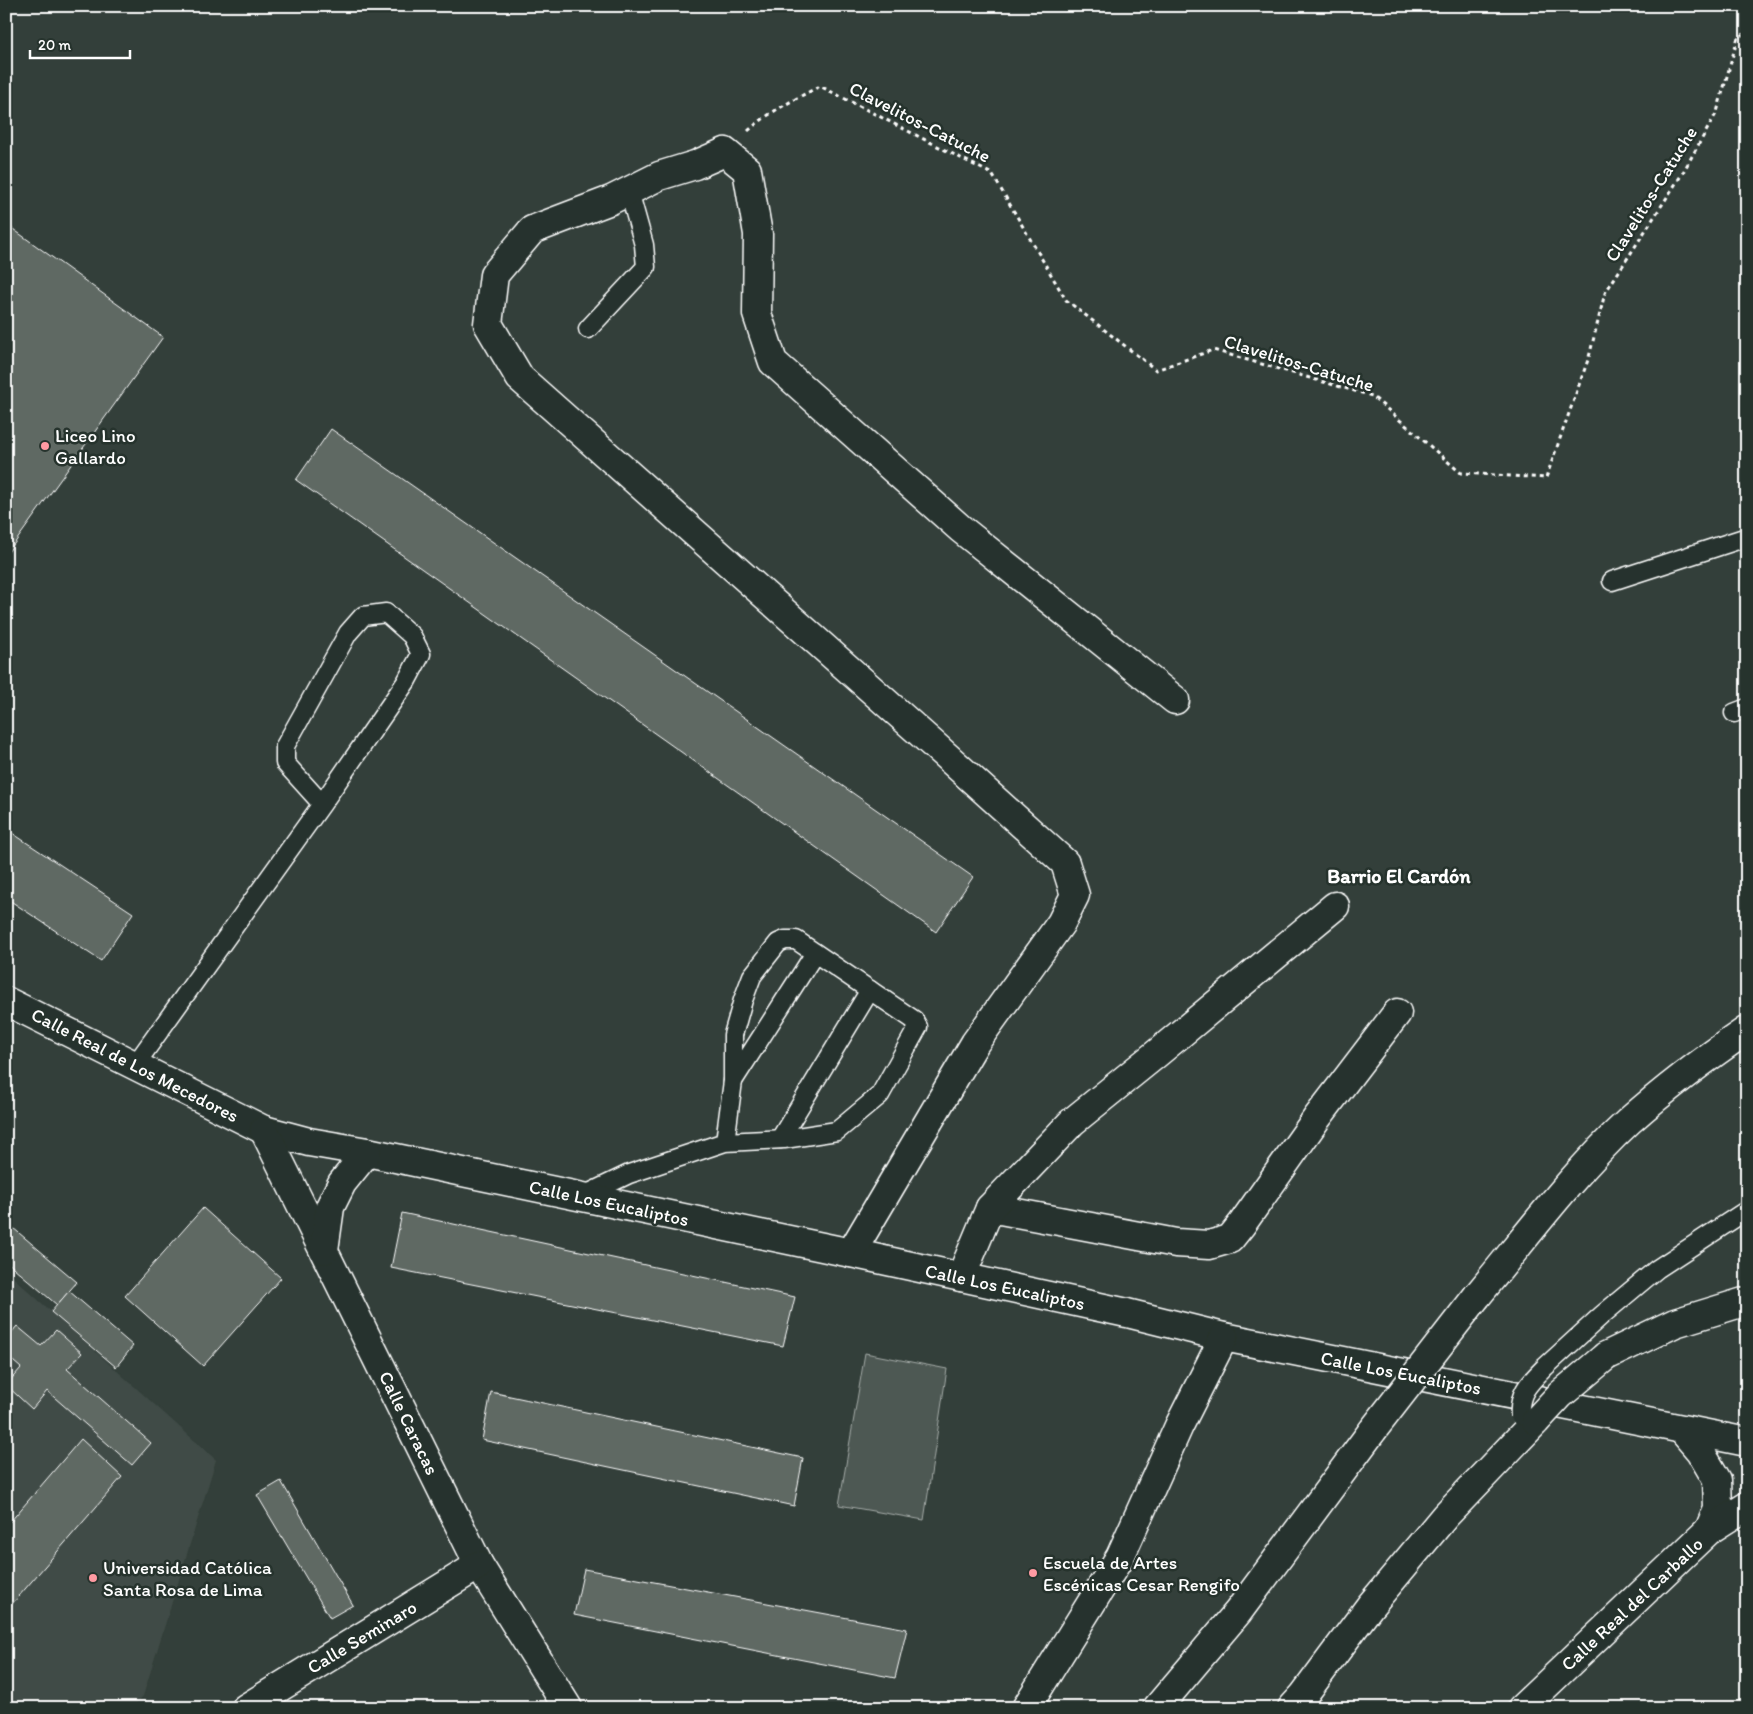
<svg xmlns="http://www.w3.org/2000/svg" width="1753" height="1714" viewBox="0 0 1753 1714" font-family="Itim,sans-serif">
<rect width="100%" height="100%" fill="#333f3a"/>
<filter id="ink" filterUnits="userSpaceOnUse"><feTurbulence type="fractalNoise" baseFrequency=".02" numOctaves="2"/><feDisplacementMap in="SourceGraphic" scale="10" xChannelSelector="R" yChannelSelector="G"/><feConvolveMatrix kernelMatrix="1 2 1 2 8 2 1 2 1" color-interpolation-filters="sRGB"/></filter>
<g filter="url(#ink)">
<!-- built -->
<polygon fill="#404c47" points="6,1271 216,1460 143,1696 132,1708 6,1708"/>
<!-- green -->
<polygon fill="#4d5853" stroke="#a6aca9" points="865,1353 947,1369 924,1520 839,1505"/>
<!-- building -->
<g fill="#5f6964" stroke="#fff">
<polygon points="6,224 163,337 6,555"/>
<polygon points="331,429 973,877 936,932 296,480"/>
<polygon points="6,829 133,913 101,961 6,898"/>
<polygon points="203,1208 281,1278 203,1366 125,1296"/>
<polygon points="402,1213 795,1297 783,1346 391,1268"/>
<polygon points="6,1222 77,1282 57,1305 6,1261"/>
<polygon points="69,1291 133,1346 116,1367 51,1312"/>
<polygon points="17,1326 41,1346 56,1330 82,1353 67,1369 151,1443 132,1465 47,1391 32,1409 6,1385 21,1368 6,1355 6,1339"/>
<polygon points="491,1392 803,1458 794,1506 482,1440"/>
<polygon points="81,1439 122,1477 6,1611 6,1519 10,1522"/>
<polygon points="281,1481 353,1605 330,1618 257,1495"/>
<polygon points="584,1569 907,1629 895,1678 574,1615"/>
</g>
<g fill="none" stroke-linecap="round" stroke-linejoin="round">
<!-- service casing -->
<g stroke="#fff" stroke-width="21">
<g id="service">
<polyline points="588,329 646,267 644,245 629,191"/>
<polyline points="1612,581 1747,537"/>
<polyline points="1734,713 1747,708"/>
<polyline points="135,1065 322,804 406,682 421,654 412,636 386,613 363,616 348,633 285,746 285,763 322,804"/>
<polyline points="733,1081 815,953"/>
<polyline points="780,1139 870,990"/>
<polyline points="581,1197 629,1174 725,1142 784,1139 837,1131 880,1095 918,1027 914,1020 796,940 785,940 778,943 752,976 743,1000 733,1035 733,1081 725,1142"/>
<polyline points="1545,1367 1602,1315 1657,1269 1747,1210"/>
</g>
</g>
<!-- minor casing -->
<g stroke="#fff" stroke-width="31">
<g id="minor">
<polyline points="6,1001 264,1130 309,1142 367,1152 851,1253 1127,1313 1224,1337 1747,1442"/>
<polyline points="264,1130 479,1565 568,1708"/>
<polyline points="990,1208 1176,1243 1209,1245 1230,1239 1242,1224 1317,1118 1397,1013"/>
<polyline points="324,1250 330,1207 342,1183 367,1152"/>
<polyline points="851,1253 975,1043 1061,923 1075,895 1065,863 934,745 520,378 488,324 494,275 532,230 611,200 659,176 695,165 725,152 747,170 758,234 757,314 773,362 961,529 1175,700"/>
<polyline points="961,1277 990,1208 1072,1122 1155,1055 1335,906"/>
<polyline points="1682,1430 1700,1451 1717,1480 1718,1508 1709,1530"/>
<polyline points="246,1708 479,1565"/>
<polyline points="1026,1708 1120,1557 1179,1426 1224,1337"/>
<polyline points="1522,1708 1709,1530 1747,1506"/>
</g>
</g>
<!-- motorway casing -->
<g stroke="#fff" stroke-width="31">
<g id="motorway">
<path d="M1477,1296C1526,1237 1573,1173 1629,1121C1666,1088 1706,1058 1747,1030"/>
<polyline points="1606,1356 1675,1323 1747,1301"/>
<polyline points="1157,1708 1238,1612 1373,1430"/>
<polyline points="1292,1708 1303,1696 1370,1606 1445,1516 1536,1421"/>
</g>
</g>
<!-- path -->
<path stroke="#fff" stroke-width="3" stroke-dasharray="4 4" stroke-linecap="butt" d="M748,131C770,111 794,100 820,86L992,174L1066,300L1156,370L1213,350L1372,396L1461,473L1546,478L1589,357L1605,293L1682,174L1717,112L1738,37L1747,33"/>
<!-- service -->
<use href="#service" stroke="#26332d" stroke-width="18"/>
<!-- minor -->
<use href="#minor" stroke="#26332d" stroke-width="28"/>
<!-- motorway -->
<use href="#motorway" stroke="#26332d" stroke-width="28"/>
<!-- service-bridge casing -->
<g stroke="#fff" stroke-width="21" stroke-linecap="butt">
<path id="service-bridge" d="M1520,1416C1518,1393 1529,1383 1545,1367"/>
</g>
<!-- motorway-bridge casing -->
<g stroke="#fff" stroke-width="31" stroke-linecap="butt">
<g id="motorway-bridge">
<polyline points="1536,1421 1560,1395 1606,1356"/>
<polyline points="1373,1430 1477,1296"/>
</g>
</g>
<!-- service-bridge -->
<use href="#service-bridge" stroke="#26332d" stroke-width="18"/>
<!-- motorway-bridge -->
<use href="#motorway-bridge" stroke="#26332d" stroke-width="28"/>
</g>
</g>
<!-- markers -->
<g fill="#ff9aa2" stroke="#26332d" stroke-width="2">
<circle cx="45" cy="446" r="5"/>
<circle cx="1033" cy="1573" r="5"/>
<circle cx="93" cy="1578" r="5"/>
</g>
<g text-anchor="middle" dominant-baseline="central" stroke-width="5" stroke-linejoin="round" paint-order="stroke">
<!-- street labels -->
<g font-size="19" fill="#fff" stroke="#26332d">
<text transform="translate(920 122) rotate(27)">Clavelitos-Catuche</text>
<text transform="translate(1651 194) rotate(-58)">Clavelitos-Catuche</text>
<text transform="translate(1299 363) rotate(17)">Clavelitos-Catuche</text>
<text transform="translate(135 1065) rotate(27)">Calle Real de Los Mecedores</text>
<text transform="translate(609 1203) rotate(12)">Calle Los Eucaliptos</text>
<text transform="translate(1005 1287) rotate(12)">Calle Los Eucaliptos</text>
<text transform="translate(1401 1373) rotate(11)">Calle Los Eucaliptos</text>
<text transform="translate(409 1423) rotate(64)">Calle Caracas</text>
<text transform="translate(1632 1604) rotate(-43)">Calle Real del Carballo</text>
<text transform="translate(362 1637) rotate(-31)">Calle Seminaro</text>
</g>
<!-- poi labels -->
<g font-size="19" fill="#fff" stroke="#26332d" text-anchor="start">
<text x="55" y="435">Liceo Lino<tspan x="55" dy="22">Gallardo</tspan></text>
<text x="1043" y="1562">Escuela de Artes<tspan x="1043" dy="22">Escénicas Cesar Rengifo</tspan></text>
<text x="103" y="1567">Universidad Católica<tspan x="103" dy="22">Santa Rosa de Lima</tspan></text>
</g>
<!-- neighbourhood labels -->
<g font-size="20" font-weight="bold" fill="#fff" stroke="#26332d">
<text x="1399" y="876">Barrio El Cardón</text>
</g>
</g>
<!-- margin -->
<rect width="1753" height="1714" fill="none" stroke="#26332d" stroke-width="25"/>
<rect x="12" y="12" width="1728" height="1689" fill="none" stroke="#fff" stroke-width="2" filter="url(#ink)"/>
<!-- scale -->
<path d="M30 50v8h100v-8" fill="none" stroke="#ffffff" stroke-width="2.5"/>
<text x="38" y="50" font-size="15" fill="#ffffff" stroke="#26332d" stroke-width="4" paint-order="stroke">20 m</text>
</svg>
